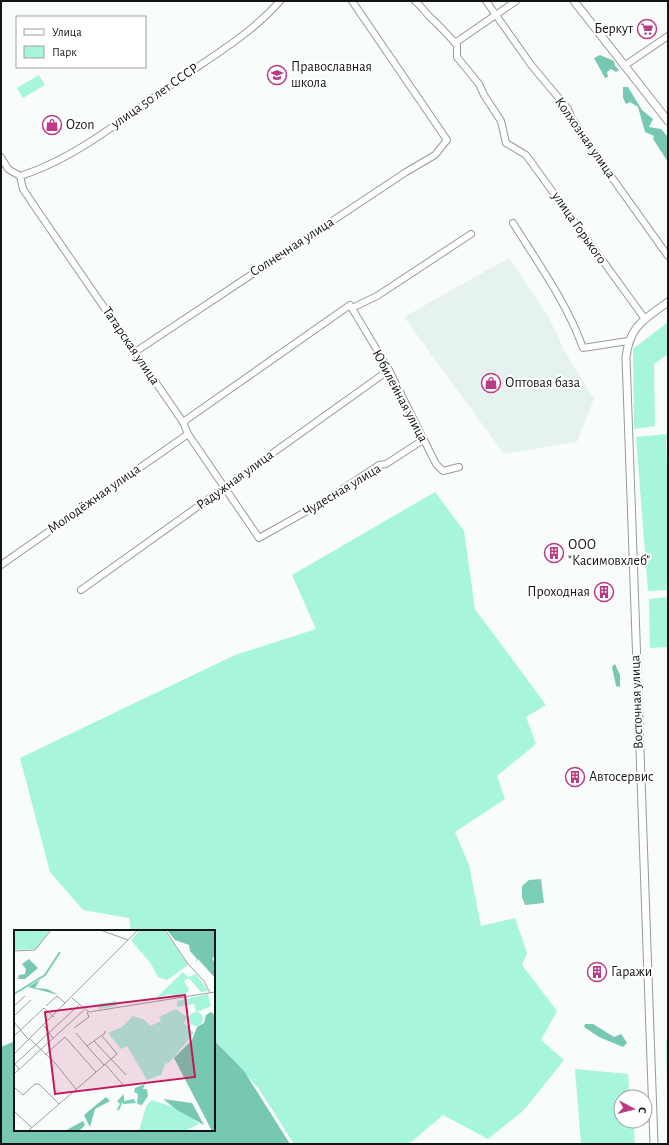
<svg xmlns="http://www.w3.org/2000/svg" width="669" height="1145" viewBox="0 0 669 1145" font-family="'Alegreya Sans',sans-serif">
<rect width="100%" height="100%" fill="#f8fcfb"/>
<!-- built -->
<polygon fill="#e6f2ef" points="509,258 549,318 565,352 594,399 577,442 504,454 404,317"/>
<!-- green -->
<g fill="#a8f5de">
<polygon points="39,75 45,85 23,98 17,88"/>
<polygon points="668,322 668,354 654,364 655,426 634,429 633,349"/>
<polygon points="668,434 668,439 666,440 668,486 668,590 648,591 636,437"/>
<polygon points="435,492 464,531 475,609 546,705 526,717 536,744 497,776 505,799 455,832 469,865 481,926 515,918 527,953 522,965 557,1011 541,1040 564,1060 524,1110 488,1139 443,1115 409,1144 294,1144 259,1089 214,1039 214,931 131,931 129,918 83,910 50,872 20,758 235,655 316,629 292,575"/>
<polygon points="668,597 668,647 650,648 649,599"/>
<polygon points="666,1041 668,1041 668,1137 668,1136"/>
<polygon points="575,1069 628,1074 630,1097 621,1097 621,1121 633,1121 635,1144 581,1144"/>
</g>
<!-- forest -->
<g fill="#77c8b2">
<polygon points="600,55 614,61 615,66 619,70 616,72 611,69 607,72 608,77 605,78 594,58"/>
<polygon points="623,87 628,87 642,110 653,119 649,127 661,129 668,137 668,162 653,139 654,136 645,132 638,107 630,102 626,104 623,98"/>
<polygon points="615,664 620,675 620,687 616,686 612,667"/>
<polygon points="585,1024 593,1024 614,1037 621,1034 627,1043 623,1047 599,1037 584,1027"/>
<polygon points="214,1040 244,1071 290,1144 1,1144 1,1047 15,1041 15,1130 214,1130"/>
</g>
<!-- water -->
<polygon fill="#7dceb8" points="541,879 544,903 525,905 522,897 522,886 529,880"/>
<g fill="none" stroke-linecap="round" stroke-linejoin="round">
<!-- minor casing -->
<g stroke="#969b99" stroke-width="8">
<g id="minor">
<path d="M415,1C421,6 425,12 430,17C440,26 448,35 457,45V57L479,84L484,95L501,121L506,143L526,155L645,319"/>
<polyline points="486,1 532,66 568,109 571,117 598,158 668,256"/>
<polyline points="455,43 516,1"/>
<polyline points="624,66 668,36"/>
<polyline points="1,157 8,169 20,176 23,189 37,210 183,422 188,434 259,538 323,502 379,465 386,464 423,440"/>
<path d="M20,176C75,159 127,116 174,83C211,57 250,35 280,1"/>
<path d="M513,223C538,263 567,303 583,348L628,341"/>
<polyline points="352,308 377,296 471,234"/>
<polyline points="135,352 406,172 435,155 447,140 352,1"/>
<polyline points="183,422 350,305 389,370 436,464 443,471 459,467"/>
<polyline points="1,565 188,434"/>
<polyline points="81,590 389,370"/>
</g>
</g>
<!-- major casing -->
<g stroke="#969b99" stroke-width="9">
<g id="major">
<polyline points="574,1 668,121"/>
<path d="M654,1144L626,357C630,325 644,320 668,302"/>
</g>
</g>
<!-- minor -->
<use href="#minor" stroke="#fff" stroke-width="6"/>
<!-- major -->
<use href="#major" stroke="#fff" stroke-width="7"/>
</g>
<!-- icons -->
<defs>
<g id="supermarket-ring" transform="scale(1)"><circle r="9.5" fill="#fff" stroke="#bb3b85" stroke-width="1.5"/><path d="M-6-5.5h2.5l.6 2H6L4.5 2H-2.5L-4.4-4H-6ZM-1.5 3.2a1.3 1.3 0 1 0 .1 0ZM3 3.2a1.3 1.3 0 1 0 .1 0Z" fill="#bb3b85"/></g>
<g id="school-ring" transform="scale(1)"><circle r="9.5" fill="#fff" stroke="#bb3b85" stroke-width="1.5"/><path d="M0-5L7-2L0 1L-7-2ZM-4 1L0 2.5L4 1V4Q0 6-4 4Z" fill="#bb3b85"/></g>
<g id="shop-ring" transform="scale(1)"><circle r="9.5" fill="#fff" stroke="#bb3b85" stroke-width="1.5"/><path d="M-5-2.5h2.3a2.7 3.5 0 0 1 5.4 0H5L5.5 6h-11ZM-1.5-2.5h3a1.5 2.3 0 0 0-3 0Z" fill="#bb3b85"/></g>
<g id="building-ring" transform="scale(1)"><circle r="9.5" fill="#fff" stroke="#bb3b85" stroke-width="1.5"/><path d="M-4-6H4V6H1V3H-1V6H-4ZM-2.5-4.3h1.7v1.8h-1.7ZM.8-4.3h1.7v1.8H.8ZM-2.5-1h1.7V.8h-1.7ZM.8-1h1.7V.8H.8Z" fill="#bb3b85"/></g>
</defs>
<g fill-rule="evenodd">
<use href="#supermarket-ring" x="647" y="29"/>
<use href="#school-ring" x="277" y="75"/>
<use href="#shop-ring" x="52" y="125"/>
<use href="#shop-ring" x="491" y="383"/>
<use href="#building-ring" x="554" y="553"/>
<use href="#building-ring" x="604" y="592"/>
<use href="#building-ring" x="575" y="777"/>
<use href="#building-ring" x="597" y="972"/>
</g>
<g text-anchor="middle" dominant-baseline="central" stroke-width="4" stroke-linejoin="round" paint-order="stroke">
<!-- poi labels -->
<g font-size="14" fill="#131514" stroke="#fff" text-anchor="start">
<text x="633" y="29" text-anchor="end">Беркут</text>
<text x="291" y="67">Православная<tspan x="291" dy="16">школа</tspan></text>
<text x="66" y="125">Ozon</text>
<text x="505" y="383">Оптовая база</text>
<text x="568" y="545">ООО<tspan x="568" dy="16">"Касимовхлеб"</tspan></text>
<text x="590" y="592" text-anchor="end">Проходная</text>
<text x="589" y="777">Автосервис</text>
<text x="611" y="972">Гаражи</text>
</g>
<!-- street labels -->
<g font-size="14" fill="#131514" stroke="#fff">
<text transform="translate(155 96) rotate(-35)">улица 50 лет СССР</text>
<text transform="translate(585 138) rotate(55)">Колхозная улица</text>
<text transform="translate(579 228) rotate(55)">улица Горького</text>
<text transform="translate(292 247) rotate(-33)">Солнечная улица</text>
<text transform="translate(131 346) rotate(56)">Татарская улица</text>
<text transform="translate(400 396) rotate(62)">Юбилейная улица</text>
<text transform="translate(235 480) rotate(-36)">Радужная улица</text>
<text transform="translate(342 490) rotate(-31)">Чудесная улица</text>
<text transform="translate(94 499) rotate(-35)">Молодёжная улица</text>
<text transform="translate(637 702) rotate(-92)">Восточная улица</text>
</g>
</g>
<!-- overview -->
<g transform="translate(14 930)">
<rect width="201" height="201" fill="#f8fcfb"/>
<path d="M0,0H36L22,19L0,20ZM126,0H150L174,35L153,50L144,47L137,34L117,10ZM169,42L174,47L182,44L194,61L187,62L175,48L170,51L175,60L170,65L158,67L157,64L142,68ZM194,64L197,76L188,80L182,82L180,74L163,77V71ZM102,71L103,76L85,79L84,74ZM162,79L173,87L170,93L180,103L156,132L151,134L147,145L133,150L113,116L107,119L94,103L108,97L119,86L131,90L136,96L147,91L145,87ZM175 89a7 7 0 1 1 14 0a7 7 0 1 1-14 0ZM138,170L168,180L185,194L170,201H125L132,176Z" fill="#a8f5de"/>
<path d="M153,0H201V27L198,28L201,34V48L184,29L181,32L183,29L176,21L175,15L161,10ZM15,29L24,38L11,49H4L5,45L11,44L12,39L8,34ZM26,50L21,58L33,59L45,65L14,57ZM197,82L201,85V201H198L160,128L178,110L183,97L190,93L192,85ZM92,167L96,171L81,179L76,197L70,185ZM149,169L178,173L190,195L163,180ZM69,191L71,195L65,201H51Z" fill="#77c8b2"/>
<path d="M131,154L129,159H133L134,166L128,175L123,174L124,164L120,162L121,158ZM110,164V171L120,169L122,173L109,174L108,172L106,179L102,181L106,174L103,171Z" fill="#7dceb8"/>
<path fill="none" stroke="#7dceb8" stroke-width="2" d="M0,64L31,45L46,22"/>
<path fill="none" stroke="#9ca09f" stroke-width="1" d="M86,0L114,10M151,0L174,34L190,51L196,63M0,21L21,20L37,0M58,68L75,82L201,62M0,76L11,66M32,76L43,66L51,73M0,86L17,70M0,92L14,109M30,96L39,108M60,98L75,87L73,82M62,103L73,116M0,106L30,78L40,87M16,109L41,133L62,159M80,111L112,145M0,124L124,0M31,125L51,107L82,142M91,134L110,156M90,135L73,116L91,103V101M5,139L1,134L65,75M0,144L70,80M0,157L9,165L21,154H25L45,174M0,181L18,198M14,201L103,124L88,106"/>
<path fill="#c2185b" fill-opacity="0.15" stroke="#c2185b" stroke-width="2" d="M171,65L181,147L41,164L31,82Z"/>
<rect width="201" height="201" fill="none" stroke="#131514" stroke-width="2"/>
</g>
<!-- border -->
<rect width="669" height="1145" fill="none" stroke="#131514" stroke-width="4"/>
<!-- legend -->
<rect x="16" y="16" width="130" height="52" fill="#ffffff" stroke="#a1a1a1"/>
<rect x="24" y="29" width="20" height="6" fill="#ffffff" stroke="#a1a1a1"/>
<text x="52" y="36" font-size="12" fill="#131514">Улица</text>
<rect x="24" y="46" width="20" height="12" fill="#a8f5de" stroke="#a1a1a1"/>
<text x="52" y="56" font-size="12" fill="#131514">Парк</text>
<!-- north arrow -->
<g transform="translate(633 1109) rotate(97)"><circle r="19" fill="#ffffff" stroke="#a1a1a1"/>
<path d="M0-3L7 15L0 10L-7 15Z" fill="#bb3b85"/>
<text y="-6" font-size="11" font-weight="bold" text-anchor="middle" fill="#131514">С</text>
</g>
</svg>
